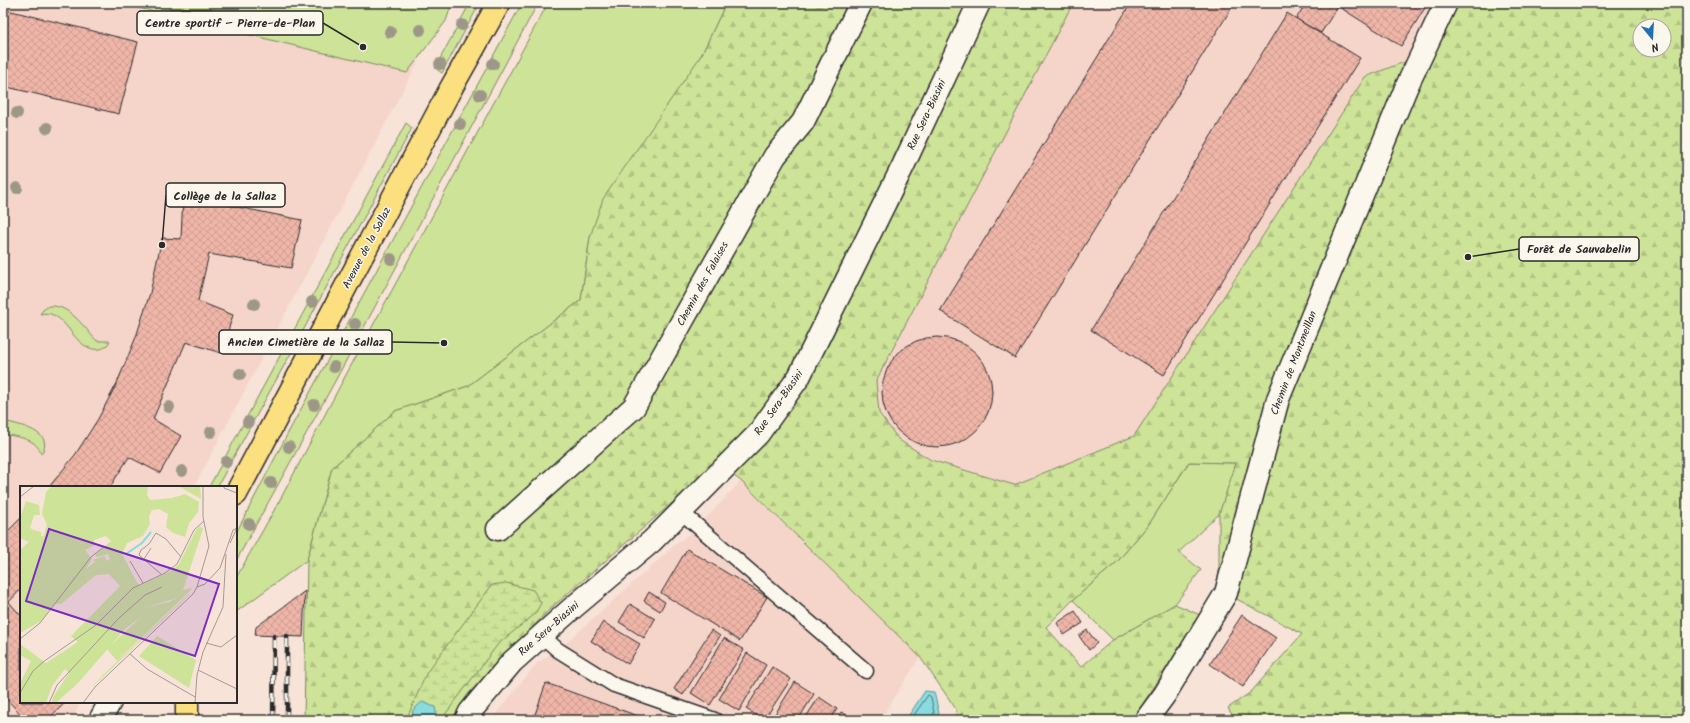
<svg xmlns="http://www.w3.org/2000/svg" width="1690" height="723" viewBox="0 0 1690 723" font-family="Kalam,sans-serif">
<defs>
<pattern id="forest-firs" width="22" height="20" patternUnits="userSpaceOnUse"><rect width="22" height="20" fill="#cde398"/><path d="M5 1l3.5 6h-7zM16 11l3.5 6h-7z" fill="#b0c383"/></pattern>
<pattern id="wetland-marsh" width="20" height="14" patternUnits="userSpaceOnUse"><rect width="20" height="14" fill="#cde398"/><path d="M1 5h8M5 5V1M11 12h8M15 12V8" fill="none" stroke="#b0c383"/></pattern>
<pattern id="building-cross-hatch" width="8" height="8" patternUnits="userSpaceOnUse"><rect width="8" height="8" fill="#efb5a8"/><path d="M0 0l8 8M0 8l8-8" fill="none" stroke="#cd9c91"/></pattern>
</defs>
<rect width="100%" height="100%" fill="#f7e3d8"/>
<filter id="ink" filterUnits="userSpaceOnUse"><feTurbulence type="fractalNoise" baseFrequency=".025" numOctaves="2"/><feDisplacementMap in="SourceGraphic" scale="8" xChannelSelector="R" yChannelSelector="G"/><feConvolveMatrix kernelMatrix="1 2 1 2 8 2 1 2 1" color-interpolation-filters="sRGB"/></filter>
<g filter="url(#ink)">
<!-- built -->
<g fill="#f5d5ca">
<polygon points="3,3 449,3 194,487 21,487 21,702 81,702 72,720 3,720"/>
<polygon points="1073,3 1438,3 1412,59 1365,78 1134,437 1014,485 931,460 899,440 879,413 876,381"/>
<polygon points="741,481 920,657 880,720 491,720 537,663 558,650 675,545 698,527"/>
</g>
<!-- green -->
<g fill="#cde398" stroke="#7c8762">
<polygon points="118,3 452,3 446,21 407,73"/>
<polygon points="470,3 480,3 442,73 435,68"/>
<polygon points="522,3 538,3 334,383 236,561 236,533 288,433"/>
<polygon points="548,3 726,3 702,54 590,237 581,300 468,386 395,411 332,468 307,560 236,612 236,578 281,498 340,386"/>
<polygon points="406,123 412,128 291,353 217,487 209,487"/>
<path d="M49,306C70,304 84,328 97,341H110C103,354 89,350 80,342C68,331 59,309 40,314L43,310Z"/>
<path d="M3,421C17,424 57,432 41,454C37,438 17,437 3,434Z"/>
<polygon points="1189,462 1237,463 1219,514 1179,552 1201,570 1175,604 1113,640 1073,600 1117,562 1149,524"/>
</g>
<!-- forest -->
<path fill="url(#forest-firs)" stroke="#7c8762" fill-rule="evenodd" d="M726,3H1073L876,381L879,413L899,440L931,460L1014,485L1134,436L1365,77L1412,59L1456,3H1687V720H1235L1228,708L1251,692L1302,634L1231,596L1219,574V514L1236,463L1189,462L1149,524L1117,562L1073,600L1046,627L1081,667L1113,640L1175,604L1200,615L1156,684L1132,720H957L956,709L920,657L741,481L717,464L550,609L468,694L452,720H304L307,560L332,468L395,411L468,386L581,300L590,237L603,199L702,54ZM1640,26H1664V50H1640Z"/>
<!-- wetland -->
<polygon fill="url(#wetland-marsh)" stroke="#7c8762" points="506,583 533,590 541,603 535,614 498,644 441,720 406,720 427,672 492,585"/>
<!-- water -->
<g fill="#89dbe0" stroke="#639598">
<polygon points="925,691 934,692 939,713 935,720 911,720 909,715"/>
<polygon points="422,702 435,707 437,718 436,720 412,720 413,710"/>
</g>
<g fill="none" stroke-linecap="round" stroke-linejoin="round">
<!-- shore -->
<polyline stroke="#517173" stroke-width="1" points="915,720 914,715 928,695 931,697 934,713 932,720"/>
</g>
<!-- building -->
<g fill="url(#building-cross-hatch)" stroke="#2b2b2b">
<polygon points="1131,3 1234,4 1015,358 940,311"/>
<polygon points="1306,3 1333,3 1338,6 1321,33 1296,19"/>
<polygon points="1333,3 1428,3 1401,46"/>
<polygon points="3,9 138,42 119,114 3,86"/>
<polygon points="1287,13 1360,58 1164,375 1091,330"/>
<polygon points="183,196 302,220 291,268 209,254 198,301 233,315 221,353 186,342 153,419 181,436 160,473 129,457 110,487 49,487 75,455 98,419 117,383 136,337 150,293 162,238 181,239"/>
<circle cx="937" cy="392" r="55"/>
<polygon points="21,518 21,589 9,602 21,616 21,702 66,702 47,720 26,720 3,695 3,536"/>
<polygon points="687,549 767,597 740,641 661,593"/>
<polygon points="305,591 303,637 255,635 256,627"/>
<polygon points="649,592 665,602 660,611 644,601"/>
<polygon points="630,604 655,619 644,638 619,622"/>
<polygon points="1075,611 1083,623 1064,635 1057,623"/>
<polygon points="1242,615 1276,638 1243,687 1210,664"/>
<polygon points="603,622 640,644 628,664 591,641"/>
<polygon points="711,630 720,636 683,695 674,689"/>
<polygon points="1087,630 1097,643 1089,650 1079,636"/>
<polygon points="724,638 744,650 710,705 691,693"/>
<polygon points="747,653 766,665 739,711 719,699"/>
<polygon points="772,667 791,679 764,720 746,709"/>
<polygon points="795,682 814,694 798,720 773,720 772,719"/>
<polygon points="546,683 649,720 533,720"/>
<polygon points="819,697 837,709 830,720 804,720"/>
<polygon points="841,712 856,720 836,720"/>
</g>
<g fill="none" stroke-linecap="round" stroke-linejoin="round">
<!-- service casing -->
<g stroke="#2b2b2b" stroke-width="17">
<g id="service">
<polyline points="681,512 866,671"/>
<polyline points="541,635 558,650 614,685 715,720"/>
</g>
</g>
<!-- minor casing -->
<g stroke="#2b2b2b" stroke-width="25">
<g id="minor">
<polyline points="498,529 634,407 775,156 803,122 861,3"/>
<polyline points="100,720 110,702"/>
<polyline points="466,720 470,712 512,662 569,611 652,541 758,434 799,377 903,166 979,3"/>
<polyline points="1146,720 1165,694 1226,593 1278,399 1406,88 1446,3"/>
</g>
</g>
<!-- primary casing -->
<g stroke="#2b2b2b" stroke-width="25">
<g id="primary">
<polyline points="236,494 450,90 499,3"/>
<polyline points="187,702 187,720"/>
</g>
</g>
<!-- service -->
<use href="#service" stroke="#fbf7ec" stroke-width="14"/>
<!-- minor -->
<use href="#minor" stroke="#fbf7ec" stroke-width="22"/>
<!-- primary -->
<use href="#primary" stroke="#fce080" stroke-width="22"/>
<!-- rail casing -->
<g stroke="#2b2b2b" stroke-width="4.5">
<g id="rail">
<polyline points="273,720 274,636"/>
<polyline points="287,720 287,636"/>
</g>
</g>
<!-- rail -->
<use href="#rail" stroke="#fbf7ec" stroke-width="3" stroke-dasharray="9" stroke-linecap="butt"/>
</g>
<!-- trees -->
<g fill="#9d9788">
<circle cx="462" cy="25" r="6"/>
<circle cx="420" cy="30" r="6"/>
<circle cx="390" cy="32" r="6"/>
<circle cx="440" cy="64" r="6"/>
<circle cx="493" cy="64" r="6"/>
<circle cx="480" cy="95" r="6"/>
<circle cx="17" cy="113" r="6"/>
<circle cx="460" cy="124" r="6"/>
<circle cx="47" cy="128" r="6"/>
<circle cx="17" cy="188" r="6"/>
<circle cx="391" cy="259" r="6"/>
<circle cx="312" cy="302" r="6"/>
<circle cx="254" cy="304" r="6"/>
<circle cx="355" cy="324" r="6"/>
<circle cx="334" cy="367" r="6"/>
<circle cx="240" cy="374" r="6"/>
<circle cx="314" cy="405" r="6"/>
<circle cx="169" cy="407" r="6"/>
<circle cx="248" cy="422" r="6"/>
<circle cx="211" cy="432" r="6"/>
<circle cx="289" cy="447" r="6"/>
<circle cx="226" cy="462" r="6"/>
<circle cx="182" cy="471" r="6"/>
<circle cx="271" cy="483" r="6"/>
<circle cx="249" cy="524" r="6"/>
</g>
</g>
<g text-anchor="middle" dominant-baseline="central" stroke-width="3" stroke-linejoin="round" paint-order="stroke">
<!-- street labels -->
<g font-size="11" fill="#2b2b2b" stroke="#fbf7ec">
<text transform="translate(927 115) rotate(-65)">Rue Sera-Biasini</text>
<text transform="translate(367 248) rotate(-62)">Avenue de la Sallaz</text>
<text transform="translate(703 284) rotate(-61)">Chemin des Falaises</text>
<text transform="translate(1294 363) rotate(-69)">Chemin de Montmeillan</text>
<text transform="translate(779 403) rotate(-55)">Rue Sera-Biasini</text>
<text transform="translate(549 629) rotate(-41)">Rue Sera-Biasini</text>
</g>
</g>
<!-- overview -->
<g transform="translate(20 486)">
<rect width="217" height="217" fill="#f7e3d8"/>
<path d="M180,0L181,13L160,1V0ZM6,15L19,19L20,29H14L10,42L14,44L9,56L0,52V32ZM84,70L87,75L71,85L66,83L75,76L73,74ZM173,102L97,175L87,163L121,131L127,121L149,116L157,112L163,104ZM171,106L169,109L71,202L85,187ZM137,150L176,174L169,202L119,170Z" fill="#cde398"/>
<path d="M32,0H128L127,9L130,14L152,12L165,8L179,16L178,26L169,37L165,51L153,47L146,41L148,28L139,23L132,24L129,30L130,38L123,50L107,57L102,68L119,100L151,85L159,78L176,44L180,40L183,43L163,104L157,112L127,121L121,131L106,142L58,197L36,217H32L33,211L49,187L45,183L32,200L26,217H0V198L11,175L0,169V158L26,177L58,156L51,150L100,100L89,88L76,89L41,118H35L21,135L0,147V64L9,56L14,44L21,46V50H24L27,38L22,28L26,6ZM86,50L91,55L75,69L77,71L88,68L90,73L71,85L66,83L72,73L65,64L75,59L74,54Z" fill="#cde398" fill-rule="evenodd"/>
<path d="M159,80L154,89L145,95L141,94Z" fill="#cde398"/>
<path fill="none" stroke="#89dbe0" stroke-width="2" d="M106,68L122,57L131,46"/>
<path fill="none" stroke="#a59993" stroke-width="1" d="M204,0V2L217,7M0,11L14,0M210,57L217,42M124,73L131,62M110,75L123,97M142,89L119,69L121,64L129,58L136,47L146,53L161,71M177,101L185,98L200,82L213,44L217,42M0,153L20,137L71,71L85,60M186,157L201,161L217,149M110,168L127,183L175,211M178,184L217,203M0,207L13,185L23,176L76,139L113,102L145,87L157,78L174,44L184,35M29,217L37,199L99,132L125,109L142,101M63,217L75,201L173,108L177,101L189,60L183,31V0M175,217L177,189L183,166L203,121L206,68"/>
<path fill="#7b2cbf" fill-opacity="0.15" stroke="#7b2cbf" stroke-width="2" d="M29,43L199,98L175,170L6,115Z"/>
<rect width="217" height="217" fill="none" stroke="#2b2b2b" stroke-width="2"/>
</g>
<!-- callouts -->
<path fill="none" stroke="#2b2b2b" stroke-width="1.5" d="M363 47L323 23M162 245L166 195M1468 257L1519 249M444 343L392 342"/>
<g fill="#2b2b2b" stroke="#fbf7ec" stroke-width="1.5">
<circle cx="363" cy="47" r="4"/>
<circle cx="162" cy="245" r="4"/>
<circle cx="1468" cy="257" r="4"/>
<circle cx="444" cy="343" r="4"/>
</g>
<g fill="#fbf7ec" stroke="#2b2b2b" stroke-width="1.5">
<rect x="137" y="11" width="186" height="24" rx="4"/>
<rect x="166" y="183" width="119" height="24" rx="4"/>
<rect x="1519" y="237" width="120" height="24" rx="4"/>
<rect x="219" y="330" width="173" height="24" rx="4"/>
</g>
<g font-size="12" text-anchor="middle" font-weight="bold" fill="#2b2b2b">
<text x="230" y="27">Centre sportif – Pierre-de-Plan</text>
<text x="225" y="200">Collège de la Sallaz</text>
<text x="1579" y="253">Forêt de Sauvabelin</text>
<text x="306" y="346">Ancien Cimetière de la Sallaz</text>
</g>
<!-- margin -->
<rect width="1690" height="723" fill="none" stroke="#fbf7ec" stroke-width="16"/>
<rect x="8" y="8" width="1674" height="707" fill="none" stroke="#2b2b2b" stroke-width="1.5" filter="url(#ink)"/>
<!-- north arrow -->
<g transform="translate(1652 38) rotate(162)"><circle r="19" fill="#fbf7ec" stroke="#a8a59f"/>
<path d="M0-3L7 15L0 10L-7 15Z" fill="#1f6fb2"/>
<text y="-6" font-size="11" font-weight="bold" text-anchor="middle" fill="#2b2b2b">N</text>
</g>
</svg>
